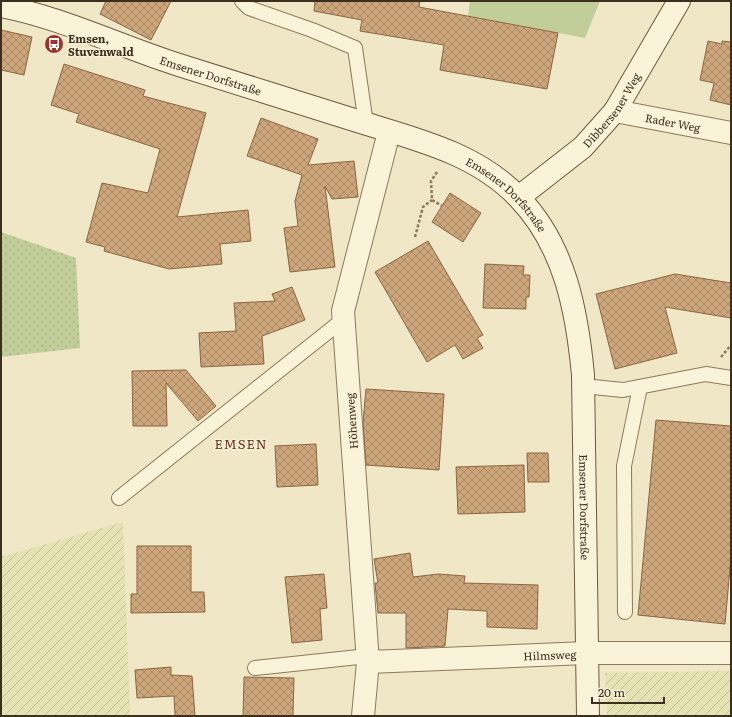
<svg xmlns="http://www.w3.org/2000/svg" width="732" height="717" viewBox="0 0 732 717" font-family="Literata,serif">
<defs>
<pattern id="farmland-furrows" width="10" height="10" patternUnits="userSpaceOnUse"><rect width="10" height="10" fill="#e5e2b4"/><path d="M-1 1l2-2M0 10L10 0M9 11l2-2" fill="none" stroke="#c5c29a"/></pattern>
<pattern id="grass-dots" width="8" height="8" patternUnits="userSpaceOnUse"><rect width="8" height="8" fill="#c2ce9a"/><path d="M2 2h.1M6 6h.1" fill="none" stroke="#a8b184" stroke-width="1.8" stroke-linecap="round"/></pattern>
<pattern id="building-cross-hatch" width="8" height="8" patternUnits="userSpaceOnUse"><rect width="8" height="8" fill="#cda67c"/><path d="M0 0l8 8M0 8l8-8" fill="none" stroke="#a88865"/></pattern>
</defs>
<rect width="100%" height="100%" fill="#efe7c6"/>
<!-- farmland -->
<g fill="url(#farmland-furrows)">
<polygon points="123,522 130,716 1,716 1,557"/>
<polygon points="731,671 731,716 607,716 605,673"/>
</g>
<!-- grass -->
<polygon fill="url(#grass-dots)" points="1,232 76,258 80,348 1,357"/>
<!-- garden -->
<polygon fill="#c2ce9a" points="470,1 600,1 585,38 468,16"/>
<!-- building -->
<g fill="url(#building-cross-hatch)" stroke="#8a6641">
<polygon points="106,1 171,1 151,40 100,14"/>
<polygon points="315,1 420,1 419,7 558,33 547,89 440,70 444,45 360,31 362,20 314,11"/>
<polygon points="1,30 32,37 24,75 1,70"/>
<polygon points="708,41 722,44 722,41 731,42 731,105 710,100 714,83 700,80"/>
<polygon points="64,64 145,90 143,96 206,113 177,217 248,210 251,241 220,244 222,264 169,269 104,251 105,247 86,242 102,183 148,193 160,149 76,122 79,114 51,105"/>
<polygon points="261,118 318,139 308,165 354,161 358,197 332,199 325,186 335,267 290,272 284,228 298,226 295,201 302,175 247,156"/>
<polygon points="450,193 481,213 463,242 432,222"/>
<polygon points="428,241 483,335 477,338 483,348 463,359 455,345 427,362 375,272"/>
<polygon points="485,264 524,266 523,275 530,275 529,297 526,297 526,309 483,308"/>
<polygon points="675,274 731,283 731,318 665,307 677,353 615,369 596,294"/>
<polygon points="292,287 305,320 262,336 264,364 201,367 199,333 236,331 234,303 275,301 272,294"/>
<polygon points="186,370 216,406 198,421 166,383 167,426 133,426 132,371"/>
<polygon points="366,389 444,394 439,470 366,465 363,422"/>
<polygon points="656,420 731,426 731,557 725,624 638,615"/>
<polygon points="316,444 318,485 277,487 275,446"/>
<polygon points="527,453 548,453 549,482 528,482"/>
<polygon points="524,465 525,512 458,514 456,467"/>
<polygon points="137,546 191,546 191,592 204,592 205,612 131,613 131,594 137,594"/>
<polygon points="410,553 413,577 438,574 465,576 464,583 538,585 537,629 487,627 487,611 448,609 445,646 406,648 406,613 378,613 375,583 378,583 374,559"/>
<polygon points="324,574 327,608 320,609 322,640 292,643 285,577"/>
<polygon points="171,667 171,675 192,676 195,716 175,716 174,696 137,698 135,670"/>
<polygon points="244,677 294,678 293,716 243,716"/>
</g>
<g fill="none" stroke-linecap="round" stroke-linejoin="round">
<!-- lane casing -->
<g stroke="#8b7a5c" stroke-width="16">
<g id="lane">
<polyline points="242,1 249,8 312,30 355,48 366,124"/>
<polyline points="583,386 623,390 706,374 731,378"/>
<polyline points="119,498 344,319"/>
<polyline points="625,612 624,466 640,387"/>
<polyline points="255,668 368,656"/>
</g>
</g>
<!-- street casing -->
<g stroke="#8b7a5c" stroke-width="24">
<g id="street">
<path id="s1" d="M615,111L731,133"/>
<path id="s2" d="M368,662L586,653H731"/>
<polyline points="363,716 368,662 343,311 389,132"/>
</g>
</g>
<!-- secondary casing -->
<g stroke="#6d5a3f" stroke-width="24">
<g id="secondary">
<path id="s3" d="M1,6C63,18 119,46 179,65C236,83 294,101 351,119C410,138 475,151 519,198C565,246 577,311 583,375L588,716"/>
<path id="s4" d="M519,197L583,147L615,111L679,1"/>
</g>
</g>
<!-- path -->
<g stroke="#8b7a5c" stroke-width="2.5" stroke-dasharray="3 2" stroke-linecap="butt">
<polyline points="437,172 431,181 432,200 442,206"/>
<polyline points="415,237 423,207 432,200"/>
<polyline points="721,357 731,345"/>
</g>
<!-- lane -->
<use href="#lane" stroke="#f9f3da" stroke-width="14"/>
<!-- street -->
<use href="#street" stroke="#f9f3da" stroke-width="22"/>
<!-- secondary -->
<use href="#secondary" stroke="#f9f3da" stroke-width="22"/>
</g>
<!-- icons -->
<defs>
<g id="bus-disc" transform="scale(1)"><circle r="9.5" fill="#9b352b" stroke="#f6f0d6"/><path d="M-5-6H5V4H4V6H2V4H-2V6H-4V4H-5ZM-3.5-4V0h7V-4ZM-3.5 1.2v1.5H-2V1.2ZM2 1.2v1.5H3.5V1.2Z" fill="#fff"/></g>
</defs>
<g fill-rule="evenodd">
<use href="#bus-disc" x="54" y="44"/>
</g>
<g text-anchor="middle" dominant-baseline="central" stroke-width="3" stroke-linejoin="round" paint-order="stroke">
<!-- poi labels -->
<g font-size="11" font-weight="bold" fill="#3b301f" stroke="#f6f0d6" text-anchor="start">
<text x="68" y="38">Emsen,<tspan x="68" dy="13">Stuvenwald</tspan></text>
</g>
<!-- street labels -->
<g font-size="11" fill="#3b301f" stroke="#f6f0d6">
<text stroke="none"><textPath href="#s3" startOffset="221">Emsener Dorfstraße</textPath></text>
<text stroke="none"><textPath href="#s4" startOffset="128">Dibbersener Weg</textPath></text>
<text stroke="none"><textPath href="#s1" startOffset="59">Rader Weg</textPath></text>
<text stroke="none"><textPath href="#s3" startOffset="544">Emsener Dorfstraße</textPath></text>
<text transform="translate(351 421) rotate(-94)">Höhenweg</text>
<text stroke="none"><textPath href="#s3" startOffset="880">Emsener Dorfstraße</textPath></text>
<text stroke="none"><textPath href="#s2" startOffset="182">Hilmsweg</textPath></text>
</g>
<!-- quarter labels -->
<g font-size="13" letter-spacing="1" fill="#68351e" stroke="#f6f0d6">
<text x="241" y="443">EMSEN</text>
</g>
</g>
<!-- border -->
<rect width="732" height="717" fill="none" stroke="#3b301f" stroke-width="4"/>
<!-- scale -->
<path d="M592 697v6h72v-6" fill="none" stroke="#3b301f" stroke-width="2"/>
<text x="598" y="697" font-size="12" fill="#3b301f" stroke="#f6f0d6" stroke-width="3" paint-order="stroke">20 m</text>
</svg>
